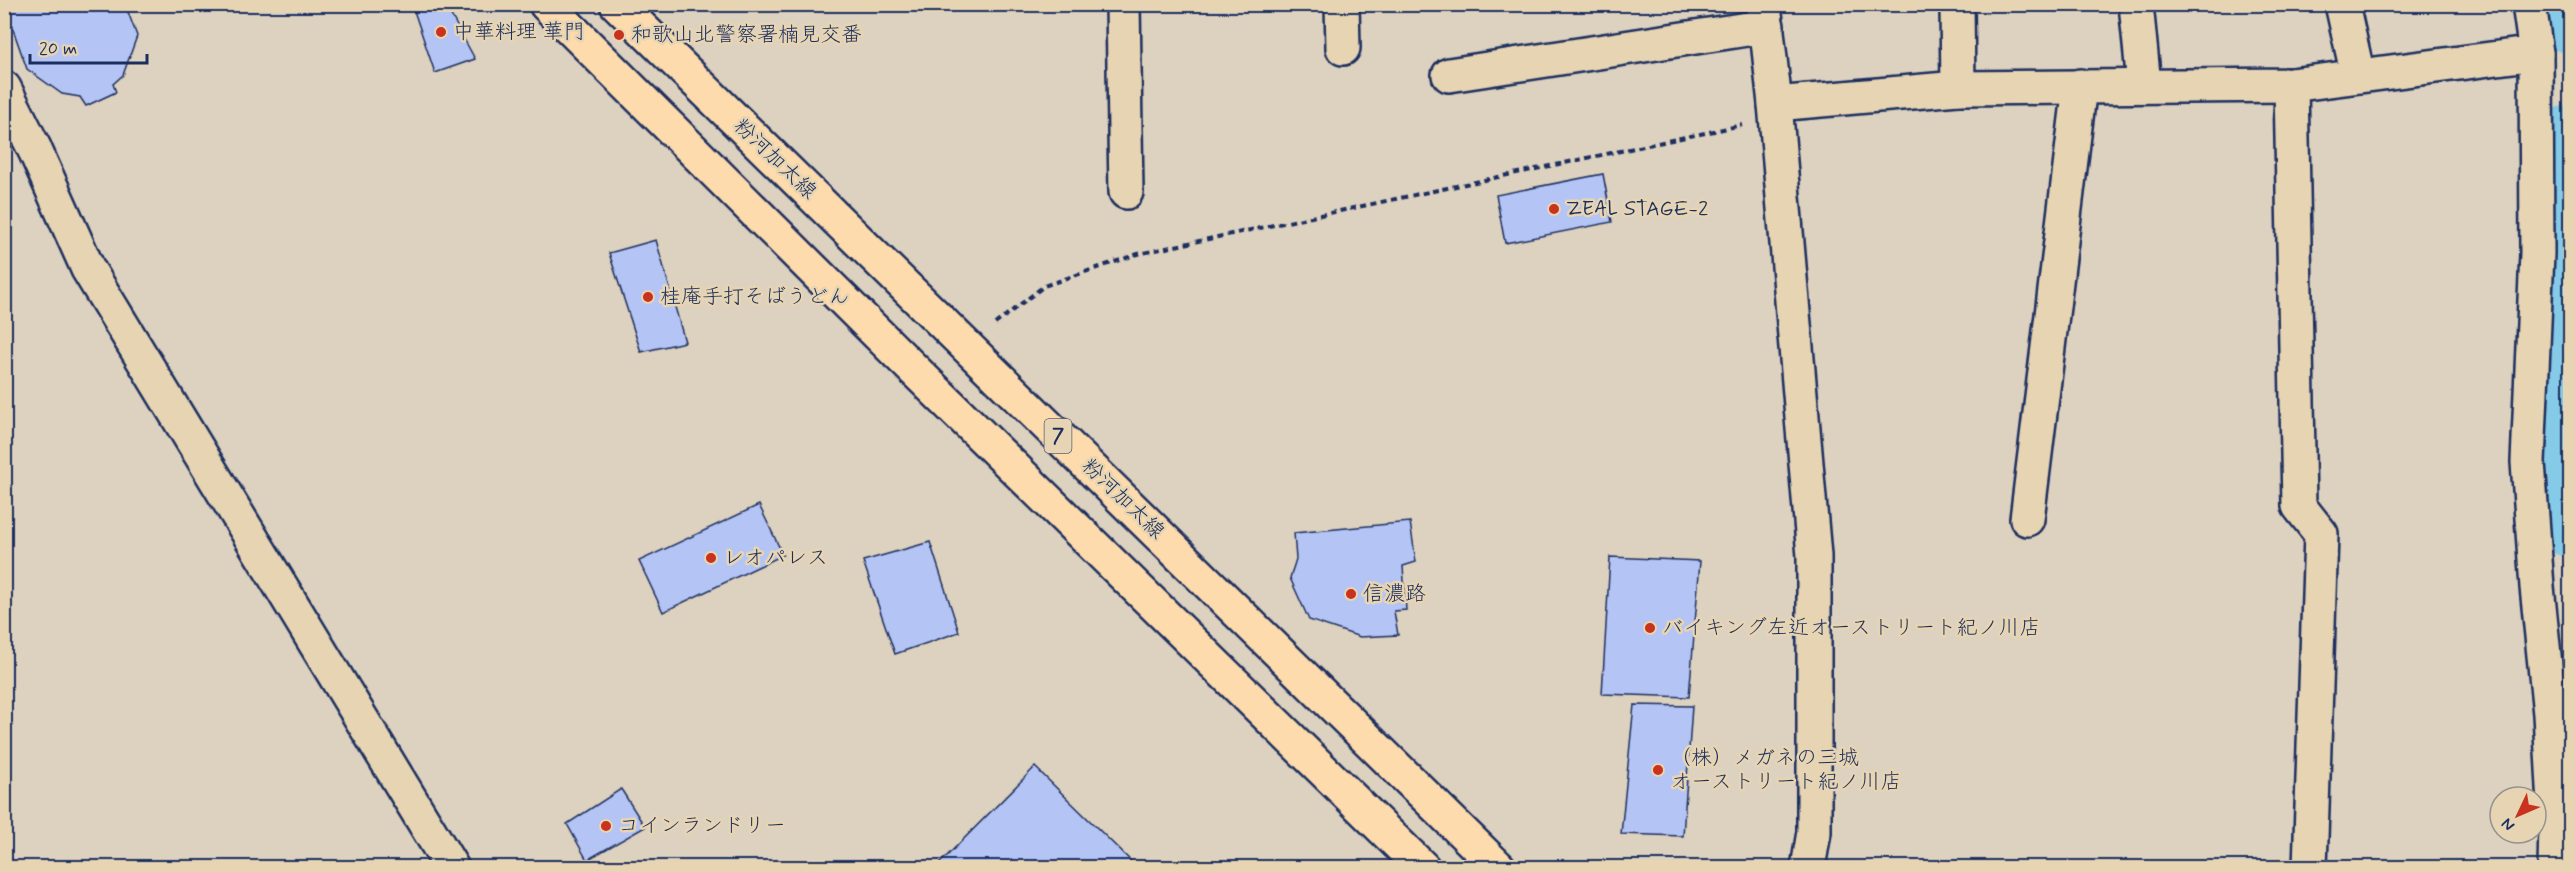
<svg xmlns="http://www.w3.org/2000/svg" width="2575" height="872" viewBox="0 0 2575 872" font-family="Mynerve,'Klee One',sans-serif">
<rect width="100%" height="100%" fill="#ddd1bf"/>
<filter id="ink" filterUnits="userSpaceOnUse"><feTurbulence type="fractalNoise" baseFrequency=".0167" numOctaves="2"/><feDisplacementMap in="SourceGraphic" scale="12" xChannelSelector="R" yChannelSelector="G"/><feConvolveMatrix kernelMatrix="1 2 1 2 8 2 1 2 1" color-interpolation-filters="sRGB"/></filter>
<g filter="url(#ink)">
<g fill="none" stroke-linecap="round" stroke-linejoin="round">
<!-- river -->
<g stroke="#85cae6" stroke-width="70">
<polyline points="2568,4 2570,18"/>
<polyline points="2570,140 2568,473 2570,522"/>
</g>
</g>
<!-- building -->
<g fill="#b4c5f5" stroke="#1b2f5e" stroke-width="1.5">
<polygon points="4,4 125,4 137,36 123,75 113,84 116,92 86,106 80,97 62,94 27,69"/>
<polygon points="445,4 475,59 435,73 412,5"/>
<polygon points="1603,174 1612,222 1505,243 1496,195"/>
<polygon points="656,240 685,342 641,352 609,253"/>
<polygon points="759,505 783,555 663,612 639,561"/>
<polygon points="1410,522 1416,562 1403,566 1406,610 1394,611 1398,635 1360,637 1309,620 1290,578 1296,559 1294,533"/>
<polygon points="930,542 959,632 895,654 863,561"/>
<polygon points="1610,557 1700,561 1689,697 1602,694"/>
<polygon points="1634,705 1692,706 1683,836 1621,834"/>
<polygon points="1035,767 1138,868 935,868"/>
<polygon points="621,789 645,827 587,860 567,824"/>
</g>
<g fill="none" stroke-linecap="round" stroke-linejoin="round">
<!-- street casing -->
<g stroke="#1b2f5e" stroke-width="38">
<g id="street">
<polyline points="1123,4 1126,192"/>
<polyline points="1342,4 1343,48"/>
<polyline points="1764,4 1775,104 1814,556 1814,832 1808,868"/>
<polyline points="1957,4 1958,88"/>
<polyline points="2136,4 2144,85"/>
<polyline points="2342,4 2358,76"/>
<polyline points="2529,4 2536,53 2537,253 2528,462 2537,587 2550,714 2556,824 2555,868"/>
<polyline points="1449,75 1767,26"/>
<polyline points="2291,85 2299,506 2321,534 2310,868"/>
<polyline points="4,88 34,148"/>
<polyline points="1775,104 1958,88 2291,85 2536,53"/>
<polyline points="2027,519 2080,86"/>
</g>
</g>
<!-- secondary casing -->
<g stroke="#1b2f5e" stroke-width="38">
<polyline id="secondary" points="34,148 88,269 452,868"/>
</g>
<!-- primary casing -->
<g stroke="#1b2f5e" stroke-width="38">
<g id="primary">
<polyline points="546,4 897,353 1423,868"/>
<polyline points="617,4 1499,868"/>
</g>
</g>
<!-- path -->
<polyline stroke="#1b2f5e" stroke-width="4" stroke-dasharray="6 4.5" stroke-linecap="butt" points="995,324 1044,286 1138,254 1742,125"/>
<!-- street -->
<use href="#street" stroke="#e7d4b2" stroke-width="33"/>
<!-- secondary -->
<use href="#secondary" stroke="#e7d4b2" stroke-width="33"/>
<!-- primary -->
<use href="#primary" stroke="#fedbac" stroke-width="33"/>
</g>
</g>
<!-- markers -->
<g fill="#c8321e" stroke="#e7d4b2" stroke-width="2">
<circle cx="441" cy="32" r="6"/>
<circle cx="619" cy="35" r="6"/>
<circle cx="1554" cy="209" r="6"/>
<circle cx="648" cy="297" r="6"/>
<circle cx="711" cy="558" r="6"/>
<circle cx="1351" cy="594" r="6"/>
<circle cx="1650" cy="628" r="6"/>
<circle cx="1658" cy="770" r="6"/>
<circle cx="606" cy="826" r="6"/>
</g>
<g text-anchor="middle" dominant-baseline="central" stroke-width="5" stroke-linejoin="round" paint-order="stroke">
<!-- shield labels -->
<rect fill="#e7d4b2" stroke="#586077" stroke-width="1.5" x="1044.5" y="419" width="27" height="34" rx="4.5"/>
<g font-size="20" font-weight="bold" fill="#1b2f5e">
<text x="1058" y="436">7</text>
</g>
<!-- poi labels -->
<g font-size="21" fill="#1b2f5e" stroke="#e7d4b2" text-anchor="start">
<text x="453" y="32">中華料理 華門</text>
<text x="631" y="35">和歌山北警察署楠見交番</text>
<text x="1566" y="209">ZEAL STAGE-2</text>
<text x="660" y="297">桂庵手打そばうどん</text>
<text x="723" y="558">レオパレス</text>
<text x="1363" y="594">信濃路</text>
<text x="1662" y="628">バイキング左近オーストリート紀ノ川店</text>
<text x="1670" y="758">（株）メガネの三城<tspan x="1670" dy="24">オーストリート紀ノ川店</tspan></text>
<text x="618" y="826">コインランドリー</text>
</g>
<!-- street labels -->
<g font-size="21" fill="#1b2f5e" stroke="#e7d4b2">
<text transform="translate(775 159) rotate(44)">粉河加太線</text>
<text transform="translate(1123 499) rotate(44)">粉河加太線</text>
</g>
</g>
<!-- margin -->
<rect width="2575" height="872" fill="none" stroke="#e7d4b2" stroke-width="24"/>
<rect x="12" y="12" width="2551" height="848" fill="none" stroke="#1b2f5e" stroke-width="2" filter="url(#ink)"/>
<!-- north arrow -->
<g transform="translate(2518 815) rotate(226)"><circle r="28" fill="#e7d4b2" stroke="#959290" stroke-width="1.5"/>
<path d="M0-4.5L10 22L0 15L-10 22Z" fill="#c8321e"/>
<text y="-9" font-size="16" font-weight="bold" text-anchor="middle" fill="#1b2f5e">N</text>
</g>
<!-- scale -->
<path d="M30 54v9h117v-9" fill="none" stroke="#1b2f5e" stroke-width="3"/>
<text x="39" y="54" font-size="18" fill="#1b2f5e" stroke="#e7d4b2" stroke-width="4.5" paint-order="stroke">20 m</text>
</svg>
